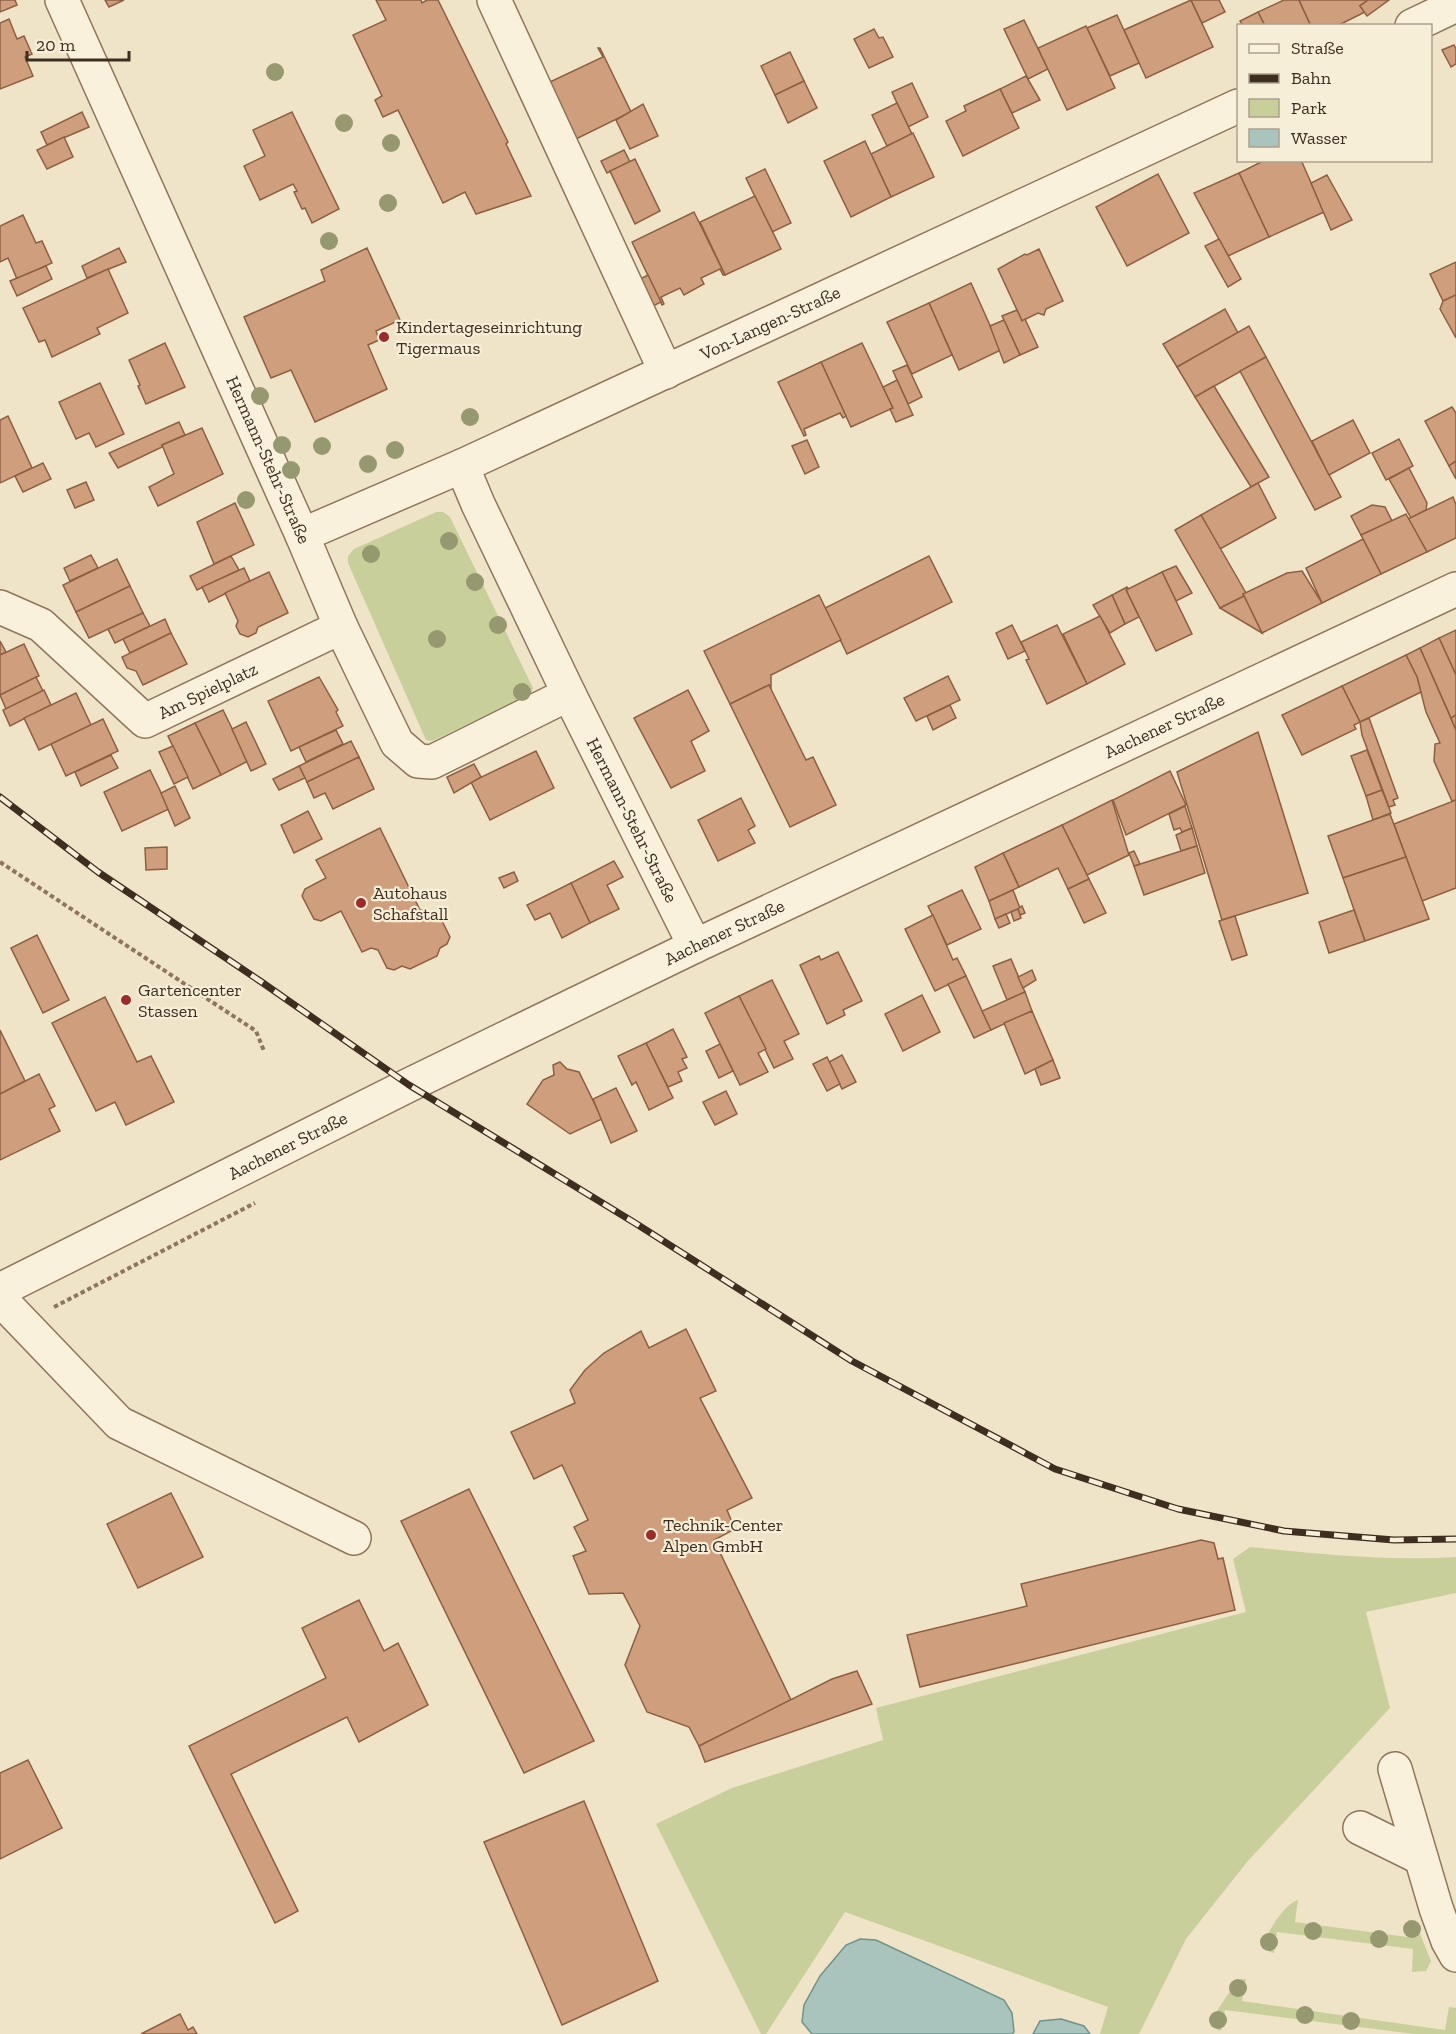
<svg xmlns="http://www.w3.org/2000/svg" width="1456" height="2034" viewBox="0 0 1456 2034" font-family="'Zilla Slab',serif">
<rect width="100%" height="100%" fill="#f0e4c8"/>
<!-- green -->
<g fill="#c9cf9b">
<polygon points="436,512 443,512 450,517 533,688 531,694 432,741 426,740 348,563 348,556 354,549"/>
<path d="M1250,1547C1319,1554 1386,1561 1456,1557V1593L1366,1612L1390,1708L1247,1862L1186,1939L1139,2034H1100L1108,2007L845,1912L766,2034H761L656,1824L732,1788L883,1740L876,1708L1246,1612L1233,1559Z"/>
<path d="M1298,1900L1295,1922L1407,1937L1408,1920L1415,1921L1431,1961L1426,1971L1412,1972L1413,1949L1277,1932L1274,1953L1270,1952L1265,1947C1263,1936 1286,1902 1298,1900Z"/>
<path d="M1242,1979H1246L1242,2001L1445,2030L1449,2007L1456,2008V2034H1414L1225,2010L1221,2031C1214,2029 1212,2025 1212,2018L1235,1984Z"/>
</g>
<!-- water -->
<g fill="#a9c4bc" stroke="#6f938a" stroke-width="1.5">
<polygon points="860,1939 876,1940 1004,2000 1012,2013 1014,2032 1012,2034 812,2034 802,2022 804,2005 820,1976 846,1945"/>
<polygon points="1061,2019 1084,2026 1090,2034 1033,2034 1040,2021"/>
</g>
<!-- building -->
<g fill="#cf9f7d" stroke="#8d5f41" stroke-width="1.5">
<polygon points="0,0 15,0 17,5 0,12"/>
<polygon points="105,0 124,0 109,7"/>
<polygon points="376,0 421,0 422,3 427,0 438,0 508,142 506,144 531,196 476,214 465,192 443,203 398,110 383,117 375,100 382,96 353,35 386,20"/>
<polygon points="1191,0 1213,47 1146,78 1124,30"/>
<polygon points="1191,0 1219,0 1225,12 1202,23"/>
<polygon points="1284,0 1299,0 1311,26 1265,26 1258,12"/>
<polygon points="1299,0 1368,0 1360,6 1365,12 1337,26 1311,26"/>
<polygon points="1368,0 1389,0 1367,16 1360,6"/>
<polygon points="1258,12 1265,26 1243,26 1240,21"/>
<polygon points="1117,15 1139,63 1110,76 1087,28"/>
<polygon points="9,19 17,39 24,36 32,54 25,57 33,76 0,89 0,23"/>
<polygon points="1024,20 1048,69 1028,79 1004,29"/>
<polygon points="1086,26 1115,88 1067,110 1038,48"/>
<polygon points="874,29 879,38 883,37 893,57 869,68 854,39"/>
<polygon points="1454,45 1456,49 1456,64 1451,67 1442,50"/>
<polygon points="598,48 600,48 631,112 576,139 545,74 546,74 550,82 603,57"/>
<polygon points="790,52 804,81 775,95 761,66"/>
<polygon points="1026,76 1040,100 1012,113 1000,89"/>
<polygon points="804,81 817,108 788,123 775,95"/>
<polygon points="912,83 928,117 908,127 892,92"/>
<polygon points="1000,89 1019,128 963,156 946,121 966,111 964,106"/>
<polygon points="897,103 912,134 887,146 872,115"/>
<polygon points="643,104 658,136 630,149 616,120"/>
<polygon points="82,112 89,127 47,145 41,132"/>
<polygon points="292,112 339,209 312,223 305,208 302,209 294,192 297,191 293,184 260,200 244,166 265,156 253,130"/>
<polygon points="913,133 934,177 891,197 871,154"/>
<polygon points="64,137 73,157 47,169 37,150"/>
<polygon points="865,141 891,197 851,217 824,161"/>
<polygon points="624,150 630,162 607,173 601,161"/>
<polygon points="635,159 660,211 635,224 610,171"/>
<polygon points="1265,160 1301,160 1324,212 1269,237 1239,173"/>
<polygon points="765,169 791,223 772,232 746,178"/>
<polygon points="1239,173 1269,237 1228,256 1194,193"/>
<polygon points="1158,174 1189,233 1127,266 1096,207"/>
<polygon points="1327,175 1352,220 1331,230 1311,183"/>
<polygon points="755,196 781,249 725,275 700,222"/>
<polygon points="694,212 725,275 723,275 720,269 701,278 704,284 684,295 680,288 661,297 664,304 662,305 632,242"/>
<polygon points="23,215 36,243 42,241 52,263 17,279 8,258 0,262 0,226"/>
<polygon points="1219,239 1241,279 1228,287 1205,246"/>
<polygon points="119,248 126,262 87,278 82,266"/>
<polygon points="367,248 400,320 376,331 379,340 368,345 387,389 315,422 291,370 271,378 244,317 325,281 321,270"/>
<polygon points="1039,249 1063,301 1046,309 1044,315 1038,313 1022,321 998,269 1025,254 1027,255"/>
<polygon points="1456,262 1456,295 1443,301 1430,274"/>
<polygon points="46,266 52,279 17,296 10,281"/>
<polygon points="108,269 128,313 97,328 100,334 52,357 45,340 39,342 23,308"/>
<polygon points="648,275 661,302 647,309 634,282"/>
<polygon points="971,283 1001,350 959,370 929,303"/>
<polygon points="1456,295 1456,338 1440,309 1443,301"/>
<polygon points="929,303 952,355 912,374 887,322"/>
<polygon points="1225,309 1238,333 1177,367 1163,344"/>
<polygon points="1017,310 1022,321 1025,319 1038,347 1020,355 1002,316"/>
<polygon points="1004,320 1020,355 1004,363 990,326"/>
<polygon points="1249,326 1266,357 1195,397 1177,367"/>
<polygon points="165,343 185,387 146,404 138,386 140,385 129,360"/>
<polygon points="862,343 893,408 851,427 821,362"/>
<polygon points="1266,357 1341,497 1315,510 1240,371"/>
<polygon points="821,362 846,416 843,418 840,413 804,429 806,435 804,436 778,382"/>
<polygon points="907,365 922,397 908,404 893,371"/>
<polygon points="897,380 913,415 896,422 890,409 893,408 883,387"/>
<polygon points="100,383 124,434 96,447 89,433 76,439 59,402"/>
<polygon points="1214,386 1269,477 1251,487 1195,397"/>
<polygon points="1452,407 1456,413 1456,461 1449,466 1425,421"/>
<polygon points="8,416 32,468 0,483 0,420"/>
<polygon points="1353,420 1370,453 1329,475 1312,441"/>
<polygon points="179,422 185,435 162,445 162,447 118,468 109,453"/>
<polygon points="202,428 223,474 158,506 149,487 174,474 162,445"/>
<polygon points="1399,439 1413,466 1386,480 1372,453"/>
<polygon points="807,440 819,467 805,474 792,446"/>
<polygon points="1456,461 1456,479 1449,466"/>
<polygon points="43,463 51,479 23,492 15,476"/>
<polygon points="1409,468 1427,503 1426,510 1411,518 1389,479"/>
<polygon points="86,482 94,500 75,508 67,490"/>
<polygon points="1258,483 1276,518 1220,549 1201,515"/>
<polygon points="1453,497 1456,505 1456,538 1427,552 1408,519"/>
<polygon points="235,503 254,545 214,564 197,522"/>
<polygon points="1372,505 1385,507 1392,521 1361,535 1351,516"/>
<polygon points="1406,514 1427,552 1381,574 1361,535"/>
<polygon points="1201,515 1246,593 1243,594 1244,596 1220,608 1175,530"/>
<polygon points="1363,539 1381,574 1322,603 1306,568"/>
<polygon points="91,555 98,568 70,581 64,568"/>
<polygon points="231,556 239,570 197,590 190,576"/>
<polygon points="929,556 952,602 847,654 825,608"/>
<polygon points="117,559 130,586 76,612 63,585"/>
<polygon points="1176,566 1192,593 1176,601 1162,572"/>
<polygon points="244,568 250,581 209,602 202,587"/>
<polygon points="1302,571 1322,603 1262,633 1243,594 1287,573"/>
<polygon points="269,572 288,613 258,627 256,633 248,637 240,634 236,626 238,621 225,593"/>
<polygon points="1162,572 1192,634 1156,651 1126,590"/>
<polygon points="130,586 143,613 89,638 76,612"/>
<polygon points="1127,587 1128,588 1126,590 1139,617 1125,624 1112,595"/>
<polygon points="819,595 841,640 771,675 771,689 769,685 730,704 704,651"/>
<polygon points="1112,595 1125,624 1110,633 1093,605"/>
<polygon points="1244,596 1262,633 1220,608"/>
<polygon points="143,613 150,626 115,643 108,629"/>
<polygon points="1100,616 1125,664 1087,684 1063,634"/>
<polygon points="165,619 171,633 130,653 123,639"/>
<polygon points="1012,625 1025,651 1008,659 996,633"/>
<polygon points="1057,625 1087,684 1047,704 1026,660 1029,659 1021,642"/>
<polygon points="1456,630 1456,675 1439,638"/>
<polygon points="171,633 187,664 143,685 136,671 127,668 122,657"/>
<polygon points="1439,638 1456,675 1456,715 1451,718 1420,648"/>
<polygon points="0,641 6,652 0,655"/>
<polygon points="24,644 39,676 0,695 0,655"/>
<polygon points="1420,648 1456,730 1456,800 1452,801 1434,761 1435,744 1440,743 1426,712 1417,677 1406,655"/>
<polygon points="1406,655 1417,677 1421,692 1360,722 1342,686"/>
<polygon points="948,676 960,700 916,721 904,698"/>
<polygon points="36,677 43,691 6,709 0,695"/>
<polygon points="319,677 338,710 336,712 343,726 291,751 268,701"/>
<polygon points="769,685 806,760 813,757 836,805 790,827 730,704"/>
<polygon points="1342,686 1360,722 1354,725 1356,729 1302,755 1282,715"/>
<polygon points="44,690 51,705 10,726 3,710"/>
<polygon points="688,690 709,731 691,741 705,771 671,788 634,718"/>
<polygon points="76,693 91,725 39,750 24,718"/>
<polygon points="950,705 956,718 933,730 927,716"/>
<polygon points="223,710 248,761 221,775 195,723"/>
<polygon points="1456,715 1456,730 1451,718"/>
<polygon points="1369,718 1398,798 1393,800 1395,805 1389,807 1362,735 1360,722"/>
<polygon points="103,719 118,751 66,776 51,744"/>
<polygon points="246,722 266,764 251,771 232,729"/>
<polygon points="195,723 221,775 193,789 168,736"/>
<polygon points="336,730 343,744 306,762 299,747"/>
<polygon points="1258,732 1308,893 1222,920 1177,772"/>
<polygon points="351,741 359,757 307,782 299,766"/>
<polygon points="173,746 188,777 174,784 159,752"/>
<polygon points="1367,750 1382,790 1366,796 1351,756"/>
<polygon points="536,751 554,788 490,820 471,782"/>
<polygon points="111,755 118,768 81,786 75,772"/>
<polygon points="359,757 374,789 333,809 325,793 314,798 307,782"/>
<polygon points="474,764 481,777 454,793 447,777"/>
<polygon points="299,766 305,778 279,790 273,779"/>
<polygon points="150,770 169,809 122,831 104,792"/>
<polygon points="1170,771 1186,805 1126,835 1113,800"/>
<polygon points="175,786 190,818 175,826 161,793"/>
<polygon points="1382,790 1391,813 1373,820 1366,796"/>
<polygon points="741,798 755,826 748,830 755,843 718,861 698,820"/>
<polygon points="1112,800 1129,855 1087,875 1062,825"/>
<polygon points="1456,800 1456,888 1422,901 1394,824"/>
<polygon points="1185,806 1192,828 1182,832 1180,828 1174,830 1169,814"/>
<polygon points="308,811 322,839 294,853 281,825"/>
<polygon points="1390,814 1406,857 1343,878 1328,836"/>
<polygon points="1062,825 1089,879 1068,889 1058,868 1019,887 1003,853"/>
<polygon points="380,828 420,910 438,913 450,937 447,944 440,948 437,956 410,969 402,966 394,970 387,968 378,950 371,948 362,952 341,911 321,921 314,919 302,896 305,889 326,878 316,860"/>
<polygon points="1192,828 1197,846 1181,851 1176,835"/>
<polygon points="1197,846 1205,873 1144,895 1134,866"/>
<polygon points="167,847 167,869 146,870 145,848"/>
<polygon points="1134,851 1140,864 1134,866 1129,853"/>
<polygon points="1003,853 1019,887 989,901 975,867"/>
<polygon points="1406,857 1429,919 1365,941 1343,878"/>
<polygon points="614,861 623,877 607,885 619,909 590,923 571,883"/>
<polygon points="514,872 518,881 504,888 499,878"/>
<polygon points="1089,879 1106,913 1084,923 1068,889"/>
<polygon points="571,883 590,923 562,938 550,913 535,920 527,905"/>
<polygon points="962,890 981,929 947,945 928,906"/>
<polygon points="1013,890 1020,908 995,919 989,901"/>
<polygon points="1022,906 1025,913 1020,915 1018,909"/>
<polygon points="1018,909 1021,918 1014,921 1011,912"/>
<polygon points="1354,910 1365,941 1329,953 1319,922"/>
<polygon points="1006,914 1010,923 999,928 995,919"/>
<polygon points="933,915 953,960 957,958 966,976 935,991 905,929"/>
<polygon points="1235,916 1247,955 1232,960 1219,921"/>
<polygon points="37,935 69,1000 43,1013 11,948"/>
<polygon points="838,952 862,1001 843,1010 845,1015 827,1024 800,965 819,956 821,960"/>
<polygon points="1011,959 1025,992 1007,1000 993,966"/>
<polygon points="1032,970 1036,980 1023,988 1018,977"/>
<polygon points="966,976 991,1030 974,1038 948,984"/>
<polygon points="772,980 799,1034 784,1041 793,1059 774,1068 739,996"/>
<polygon points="1025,992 1032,1011 991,1030 982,1011"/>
<polygon points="922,995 940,1032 903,1051 885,1014"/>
<polygon points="739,996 766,1049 758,1053 768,1072 740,1085 705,1013"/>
<polygon points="105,997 137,1062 151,1056 174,1102 126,1125 115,1102 96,1111 52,1023"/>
<polygon points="1032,1011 1053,1060 1025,1074 1004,1023"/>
<polygon points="673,1029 687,1057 682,1059 687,1068 678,1072 682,1081 668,1087 646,1043"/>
<polygon points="0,1030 25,1081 0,1094"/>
<polygon points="646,1043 673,1098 649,1110 636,1082 632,1085 618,1056"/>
<polygon points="720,1044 733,1071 719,1078 706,1051"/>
<polygon points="842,1055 856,1082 842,1089 829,1062"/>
<polygon points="827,1057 840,1084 827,1091 813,1064"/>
<polygon points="1053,1060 1060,1078 1041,1085 1035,1069"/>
<polygon points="560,1062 567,1069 579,1072 602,1119 570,1134 527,1104 543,1080 554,1075 553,1065"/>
<polygon points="39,1074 55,1106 49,1109 60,1131 0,1160 0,1094"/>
<polygon points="616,1088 637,1131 611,1143 593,1099"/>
<polygon points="726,1091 737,1114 715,1125 703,1102"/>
<polygon points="686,1329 716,1391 700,1398 752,1498 727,1510 735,1529 714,1540 791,1700 699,1746 689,1727 647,1712 625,1665 640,1626 623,1593 589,1594 573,1556 586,1551 574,1527 588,1520 562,1465 534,1479 511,1432 575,1403 570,1390 585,1370 604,1353 641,1331 649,1348"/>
<polygon points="469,1489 594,1741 524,1773 401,1521"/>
<polygon points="171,1493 203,1557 138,1588 107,1524"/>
<polygon points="1201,1540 1214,1543 1218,1559 1223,1558 1235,1610 920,1687 907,1635 1027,1606 1021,1584"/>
<polygon points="359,1600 384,1651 398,1643 428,1705 359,1742 347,1717 231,1774 298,1911 275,1923 189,1746 326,1678 302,1628"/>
<polygon points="857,1671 872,1704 705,1762 699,1746 832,1679"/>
<polygon points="28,1760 62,1828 0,1859 0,1773"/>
<polygon points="584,1801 658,1981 562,2025 484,1842"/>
<polygon points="180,2014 188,2030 193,2027 197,2034 141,2034"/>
</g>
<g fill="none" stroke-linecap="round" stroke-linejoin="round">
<!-- minor casing -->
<g stroke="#8d765c" stroke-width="36">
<g id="minor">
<path id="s1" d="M62,0L302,535L341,627L397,743L418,761L432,762L569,694"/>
<polyline points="494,0 666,372"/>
<polyline points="1412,26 1456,5"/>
<path id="s2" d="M462,466L478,504L569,694L695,946"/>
<path id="s3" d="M302,535L462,466L1238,106"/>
<path id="s4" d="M0,607L41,625L145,721L341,627"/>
<path id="s5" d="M0,1290L409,1085L695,946L1456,589"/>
<polyline points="0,1299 119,1423 354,1538"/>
<polyline points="1395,1769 1436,1908 1448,1941 1456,1955"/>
<polyline points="1360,1828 1421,1858"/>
</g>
</g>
<!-- path -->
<g stroke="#8d765c" stroke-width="4" stroke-dasharray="4.5 3" stroke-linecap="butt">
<polyline points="0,862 256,1031 264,1051"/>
<polyline points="54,1307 255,1203"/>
</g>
<!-- minor -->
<use href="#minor" stroke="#faf1dc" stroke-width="33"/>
<!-- rail casing -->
<g stroke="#3d2e20" stroke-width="7">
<polyline id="rail" points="0,797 98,872 263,983 409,1085 635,1223 852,1361 1055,1469 1178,1509 1284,1531 1394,1540 1456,1539"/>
</g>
<!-- rail -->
<use href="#rail" stroke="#f7eed8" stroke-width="4.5" stroke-dasharray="14" stroke-linecap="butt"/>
</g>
<!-- trees -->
<g fill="#96986f">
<circle cx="275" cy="72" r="9"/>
<circle cx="344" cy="123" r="9"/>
<circle cx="391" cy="143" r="9"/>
<circle cx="388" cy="203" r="9"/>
<circle cx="329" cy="241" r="9"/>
<circle cx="260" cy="396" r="9"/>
<circle cx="470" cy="417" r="9"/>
<circle cx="282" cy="445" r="9"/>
<circle cx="322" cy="446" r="9"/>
<circle cx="395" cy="450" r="9"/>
<circle cx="368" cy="464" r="9"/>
<circle cx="291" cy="470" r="9"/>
<circle cx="246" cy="500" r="9"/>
<circle cx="449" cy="541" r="9"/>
<circle cx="371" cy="554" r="9"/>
<circle cx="475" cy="582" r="9"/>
<circle cx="498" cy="625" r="9"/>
<circle cx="437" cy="639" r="9"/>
<circle cx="522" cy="692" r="9"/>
<circle cx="1412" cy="1929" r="9"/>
<circle cx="1313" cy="1931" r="9"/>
<circle cx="1379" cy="1939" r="9"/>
<circle cx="1269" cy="1942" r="9"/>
<circle cx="1238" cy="1988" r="9"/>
<circle cx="1305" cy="2015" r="9"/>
<circle cx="1218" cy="2020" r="9"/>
<circle cx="1351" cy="2021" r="9"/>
</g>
<!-- markers -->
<g fill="#9e2a2b" stroke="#f7eed8" stroke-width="2">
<circle cx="384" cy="337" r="6"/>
<circle cx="361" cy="903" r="6"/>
<circle cx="126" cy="1000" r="6"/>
<circle cx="651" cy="1535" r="6"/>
</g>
<g text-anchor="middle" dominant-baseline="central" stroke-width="4.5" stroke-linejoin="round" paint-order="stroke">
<!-- street labels -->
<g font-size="18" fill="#3d2e20" stroke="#f7eed8">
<text stroke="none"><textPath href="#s3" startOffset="514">Von-Langen-Straße</textPath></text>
<text stroke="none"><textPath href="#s1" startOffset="504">Hermann-Stehr-Straße</textPath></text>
<text stroke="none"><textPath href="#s4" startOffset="256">Am Spielplatz</textPath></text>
<text stroke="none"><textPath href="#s5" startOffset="1294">Aachener Straße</textPath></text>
<text stroke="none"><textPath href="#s2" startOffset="393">Hermann-Stehr-Straße</textPath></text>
<text stroke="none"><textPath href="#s5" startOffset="808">Aachener Straße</textPath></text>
<text stroke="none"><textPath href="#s5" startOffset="322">Aachener Straße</textPath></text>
</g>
<!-- poi labels -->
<g font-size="18" fill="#3d2e20" stroke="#f7eed8" text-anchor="start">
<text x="396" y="327">Kindertageseinrichtung<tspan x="396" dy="21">Tigermaus</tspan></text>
<text x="373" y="893">Autohaus<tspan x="373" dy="21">Schafstall</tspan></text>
<text x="138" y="990">Gartencenter<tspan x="138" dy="21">Stassen</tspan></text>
<text x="663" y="1525">Technik-Center<tspan x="663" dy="21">Alpen GmbH</tspan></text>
</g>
</g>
<!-- legend -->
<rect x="1237" y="24" width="195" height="138" fill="#f7eed8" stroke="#ada18e" stroke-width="1.5"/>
<rect x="1249" y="44" width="30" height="9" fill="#faf1dc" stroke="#ada18e" stroke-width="1.5"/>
<text x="1291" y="54" font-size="18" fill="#3d2e20">Straße</text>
<rect x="1249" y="74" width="30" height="9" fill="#3d2e20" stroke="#ada18e" stroke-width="1.5"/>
<text x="1291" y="84" font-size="18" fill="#3d2e20">Bahn</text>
<rect x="1249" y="99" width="30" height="18" fill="#c9cf9b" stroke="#ada18e" stroke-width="1.5"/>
<text x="1291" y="114" font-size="18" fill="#3d2e20">Park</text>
<rect x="1249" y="129" width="30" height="18" fill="#a9c4bc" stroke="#ada18e" stroke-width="1.5"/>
<text x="1291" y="144" font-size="18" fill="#3d2e20">Wasser</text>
<!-- scale -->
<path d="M27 51v9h102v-9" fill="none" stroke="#3d2e20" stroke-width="3"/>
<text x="36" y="51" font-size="18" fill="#3d2e20" stroke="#f7eed8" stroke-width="4.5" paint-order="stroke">20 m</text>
</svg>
